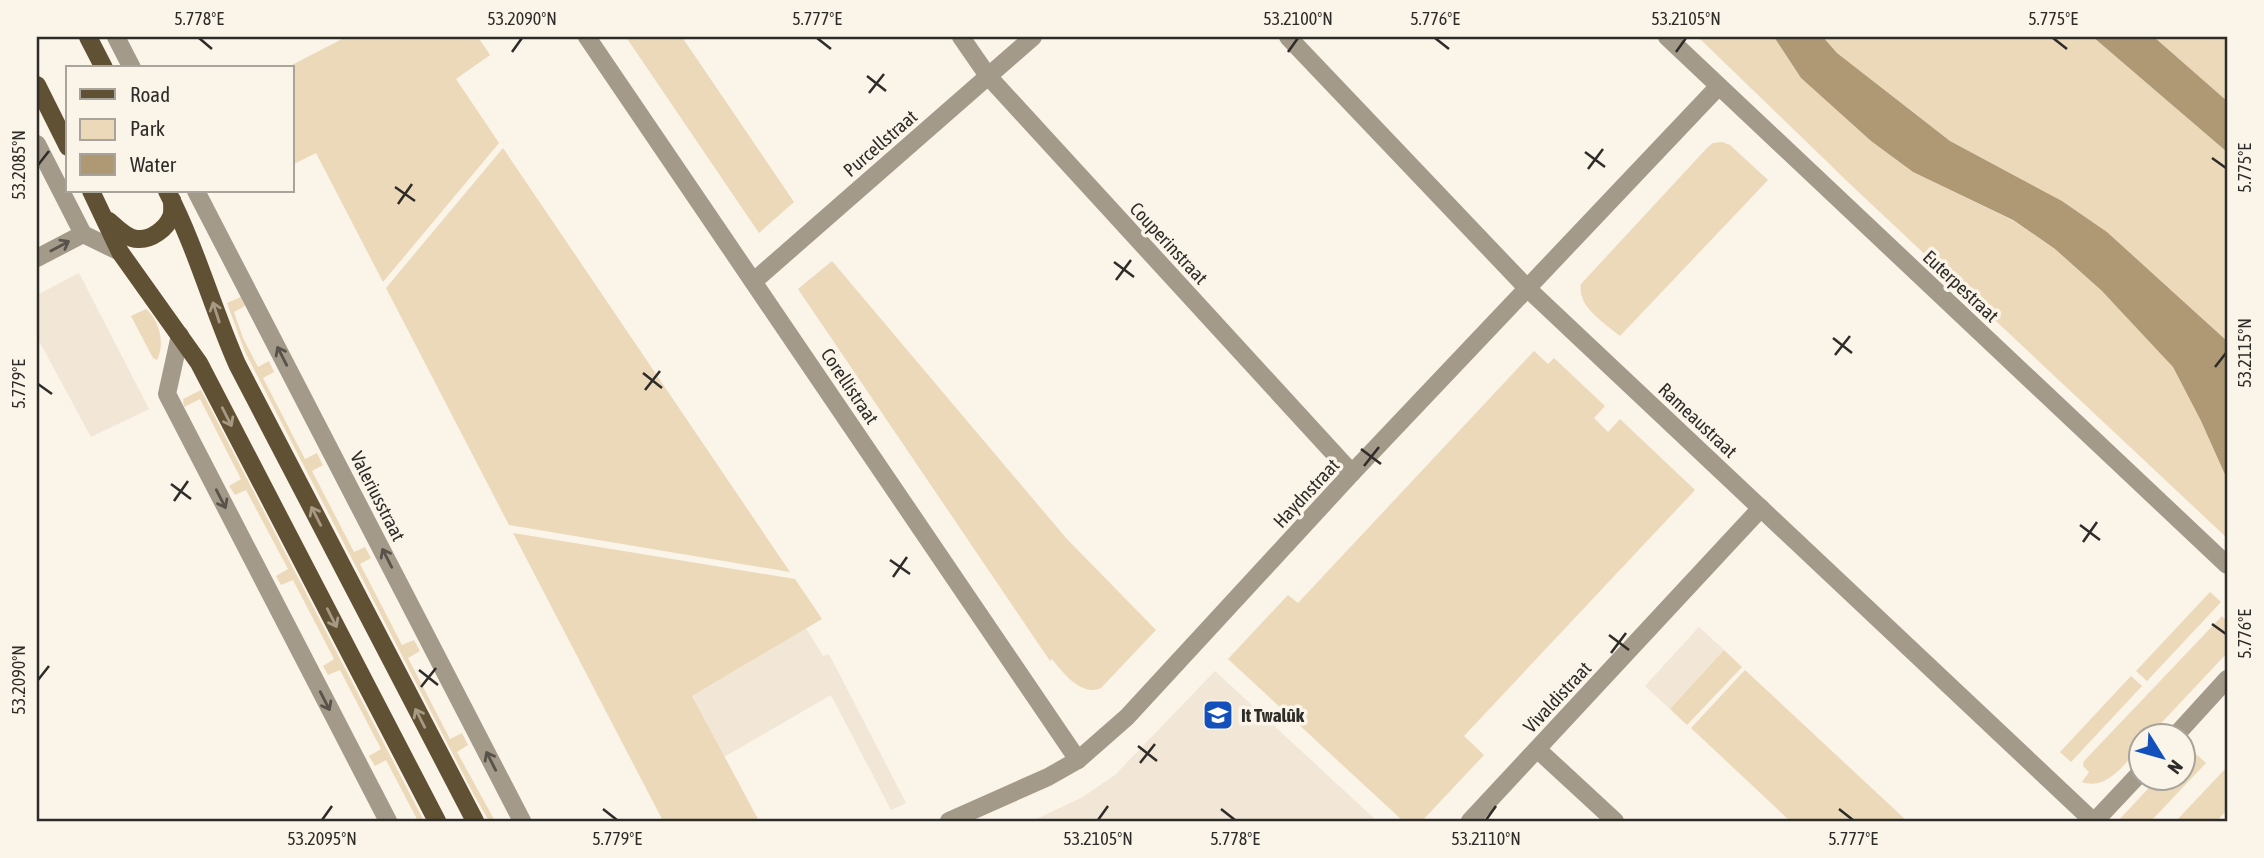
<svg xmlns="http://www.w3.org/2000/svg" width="2264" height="858" viewBox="0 0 2264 858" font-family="'Asap Condensed',sans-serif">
<rect width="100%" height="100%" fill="#faf4e9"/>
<!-- built -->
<g fill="#f2e7d6">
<polygon points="79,273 149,409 91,437 37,337 37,295"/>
<polygon points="1699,627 1724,650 1670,709 1645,686"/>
<polygon points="806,628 823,656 829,654 906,803 891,810 831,695 724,757 692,696"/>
<polygon points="1215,671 1377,821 1032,821 1081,798 1115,775"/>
</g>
<!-- green -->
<g fill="#ecd9ba">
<polygon points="346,37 478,37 490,55 456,79 499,143 383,282 316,153 292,165 292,68 286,68"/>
<polygon points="626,37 682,37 794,202 759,233"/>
<polygon points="1698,37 1774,37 1801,78 1871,141 1913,172 2012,220 2055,249 2102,291 2135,324 2173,367 2201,421 2227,479 2227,538 1850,184"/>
<polygon points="1823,37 2093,37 2227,152 2227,341 2107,232 2062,201 1950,141 1837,53"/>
<polygon points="2154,37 2227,37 2227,101"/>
<path d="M1722,142L1730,145L1768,180L1620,336C1605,323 1577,307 1581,284L1707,148L1713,143Z"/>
<polygon points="503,148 790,572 509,525 386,288"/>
<path d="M832,261L1066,538L1156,630L1101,688C1082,697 1063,673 1052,659L1050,661L798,289Z"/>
<polygon points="241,297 245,306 234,312 243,338 258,367 269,361 274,372 263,378 305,459 317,453 323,465 312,471 354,552 365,547 371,558 360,564 402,645 414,640 420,651 408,658 450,739 462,733 468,745 457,752 495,821 489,821 474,795 245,352 227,303"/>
<path d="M146,309C160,321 165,344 157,360L153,358L131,316Z"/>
<polygon points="1534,351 1548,364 1554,358 1605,406 1594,418 1608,432 1620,419 1695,490 1464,736 1484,755 1422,821 1403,821 1228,659 1288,595 1298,603"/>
<polygon points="201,390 424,821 418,821 386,760 375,766 369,756 381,749 340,670 328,675 323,666 334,659 293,580 281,585 276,576 288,569 246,490 235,495 229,486 241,479 200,399 184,407 183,399"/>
<polygon points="513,533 795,579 822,619 692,696 759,821 663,821"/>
<polygon points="2210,592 2221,602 2147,681 2136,671"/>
<path d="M2222,616L2227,621V653L2150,735L2142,736L2141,745C2126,762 2108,791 2082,782L2089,772L2083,766L2084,761Z"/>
<polygon points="1724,650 1742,667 1687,725 1670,709"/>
<polygon points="1745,670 1907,821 1790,821 1691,728"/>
<polygon points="2131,676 2142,686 2071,762 2060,752"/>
<polygon points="2187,746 2206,763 2151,821 2118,821 2158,778 2184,778 2184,750"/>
<polygon points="2227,767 2227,810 2217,821 2176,821"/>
</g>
<!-- water -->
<g fill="#ae9974">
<polygon points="1774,37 1823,37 1837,53 1950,141 2062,201 2107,232 2227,341 2227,479 2201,421 2173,367 2102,291 2055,249 2013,220 1913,172 1871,141 1801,78"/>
<polygon points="2093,37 2154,37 2227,101 2227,152"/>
</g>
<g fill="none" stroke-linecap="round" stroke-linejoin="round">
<!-- minor -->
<g stroke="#a49a8a" stroke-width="18">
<polyline points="116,37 132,68"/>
<polyline points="587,37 1078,760"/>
<polyline points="961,37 988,76 1352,473"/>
<polyline points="1288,37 1528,289 2093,821"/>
<polyline points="1667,37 2227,565"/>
<polyline points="37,144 83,234 120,252"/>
<polyline points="196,191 522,821"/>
<polyline points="37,258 83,234"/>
<polyline points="754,281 1033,37"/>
<polyline points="180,335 167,394 388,821"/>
<polyline points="2175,736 2227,679"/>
<polyline points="1537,749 1615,821"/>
<polyline points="949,821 1048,777 1078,760 1127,717 1352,473 1718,87"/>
<polyline points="1470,821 1761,508"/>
<polyline points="2095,821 2142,771"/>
</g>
<!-- primary -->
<g stroke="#615134" stroke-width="18">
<polyline points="88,37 104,68"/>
<polyline points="37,85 68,147"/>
<polyline points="91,191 120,252 199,363 437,821"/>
<path d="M167,191C196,247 212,307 237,364L475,821"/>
<path d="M109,221C117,228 127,239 138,239C151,240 166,229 171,217C173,212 172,205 172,200"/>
</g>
</g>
<!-- one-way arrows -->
<defs><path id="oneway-shaft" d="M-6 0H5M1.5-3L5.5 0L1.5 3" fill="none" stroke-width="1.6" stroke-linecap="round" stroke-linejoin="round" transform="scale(1.75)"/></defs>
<g stroke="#57524a">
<use href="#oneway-shaft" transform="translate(60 246) rotate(-28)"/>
<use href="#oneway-shaft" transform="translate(282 356) rotate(-117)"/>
<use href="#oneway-shaft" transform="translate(221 499) rotate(63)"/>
<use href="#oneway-shaft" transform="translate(387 558) rotate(-117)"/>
<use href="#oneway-shaft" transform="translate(325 701) rotate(63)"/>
<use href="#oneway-shaft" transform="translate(491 761) rotate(-117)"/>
</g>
<g stroke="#a69a85">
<use href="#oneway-shaft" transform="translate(216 312) rotate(-108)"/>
<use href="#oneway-shaft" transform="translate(227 417) rotate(63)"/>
<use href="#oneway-shaft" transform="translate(316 516) rotate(-117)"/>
<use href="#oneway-shaft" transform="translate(332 618) rotate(63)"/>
<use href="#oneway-shaft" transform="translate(420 718) rotate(-117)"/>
</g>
<!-- ticks -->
<path fill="none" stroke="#2e2c28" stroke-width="2.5" d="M199,38L212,49M817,38L831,49M1435,38L1449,49M2053,38L2067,49M512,52L522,38M1288,52L1298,38M1676,52L1686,38M867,76L886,91M869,93L884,74M1585,152L1605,167M2212,158L2226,168M38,165L49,151M1588,169L1603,149M395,187L415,201M398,204L412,184M1114,262L1134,277M1116,280L1131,260M1833,338L1852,353M1835,355L1850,336M2215,367L2226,353M643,373L662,388M38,384L52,394M645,390L660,371M1361,449L1381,464M1364,466L1379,447M171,484L191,499M174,501L188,481M2080,525L2100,540M2083,542L2097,522M890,560L910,574M893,577L907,557M2212,624L2226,634M1609,635L1629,650M1611,653L1626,633M419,670L438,685M38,680L49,666M421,687L436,668M1138,746L1157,761M1140,763L1155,744M603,809L617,820M1221,809L1235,820M1839,809L1853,820M322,820L332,806M1098,820L1108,806M1486,820L1496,806"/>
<!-- icons -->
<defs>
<g id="school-square" transform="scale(1.575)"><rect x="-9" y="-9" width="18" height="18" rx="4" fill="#1450bc" stroke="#faf4e9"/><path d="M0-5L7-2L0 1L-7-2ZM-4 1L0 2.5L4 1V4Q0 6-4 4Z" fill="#fff"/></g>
</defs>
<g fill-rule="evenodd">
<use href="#school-square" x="1218" y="715"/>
</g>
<g text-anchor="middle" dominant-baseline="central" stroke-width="7" stroke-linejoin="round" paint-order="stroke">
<!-- street labels -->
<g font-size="19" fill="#2e2c28" stroke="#faf4e9">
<text transform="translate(880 143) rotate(-41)">Purcellstraat</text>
<text transform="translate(1169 243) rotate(47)">Couperinstraat</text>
<text transform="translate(1961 286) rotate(43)">Euterpestraat</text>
<text transform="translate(850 386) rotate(56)">Corellistraat</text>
<text transform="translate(1698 420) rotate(43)">Rameaustraat</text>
<text transform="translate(1306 493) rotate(-47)">Haydnstraat</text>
<text transform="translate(378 496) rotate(63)">Valeriusstraat</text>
<text transform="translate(1557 697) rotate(-47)">Vivaldistraat</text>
</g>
<!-- poi labels -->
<g font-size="19" font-weight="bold" fill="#2e2c28" stroke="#faf4e9" text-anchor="start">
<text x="1241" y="715">It Twalûk</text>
</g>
</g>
<!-- border -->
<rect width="2264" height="858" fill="none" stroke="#faf4e9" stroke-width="77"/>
<!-- legend -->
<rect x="66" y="66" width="228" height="126" fill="#faf4e9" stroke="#a8a49c" stroke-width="2"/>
<rect x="80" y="89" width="35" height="10" fill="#615134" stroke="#a8a49c" stroke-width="2"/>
<text x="130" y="102" font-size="21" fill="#2e2c28">Road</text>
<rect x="80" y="119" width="35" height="21" fill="#ecd9ba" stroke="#a8a49c" stroke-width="2"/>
<text x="130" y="136" font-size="21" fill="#2e2c28">Park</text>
<rect x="80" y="154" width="35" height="21" fill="#ae9974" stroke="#a8a49c" stroke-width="2"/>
<text x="130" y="172" font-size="21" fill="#2e2c28">Water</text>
<!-- north arrow -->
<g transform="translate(2162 757) rotate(127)"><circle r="33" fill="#faf4e9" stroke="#a8a49c" stroke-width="2"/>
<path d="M0-5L12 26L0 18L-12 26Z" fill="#1450bc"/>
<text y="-10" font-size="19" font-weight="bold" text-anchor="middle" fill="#2e2c28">N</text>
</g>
<rect x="38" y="38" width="2188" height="782" fill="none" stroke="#2e2c28" stroke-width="2.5"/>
<g font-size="18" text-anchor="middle" fill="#2e2c28">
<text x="199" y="25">5.778°E</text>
<text x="522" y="25">53.2090°N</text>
<text x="817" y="25">5.777°E</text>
<text x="1298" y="25">53.2100°N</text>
<text x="1435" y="25">5.776°E</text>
<text x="1686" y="25">53.2105°N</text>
<text x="2053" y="25">5.775°E</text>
<text transform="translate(19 165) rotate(-90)" y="6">53.2085°N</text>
<text transform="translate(2245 168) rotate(-90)" y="6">5.775°E</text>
<text transform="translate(2245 353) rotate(-90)" y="6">53.2115°N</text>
<text transform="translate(19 384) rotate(-90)" y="6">5.779°E</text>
<text transform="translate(2245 634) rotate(-90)" y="6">5.776°E</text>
<text transform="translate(19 680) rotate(-90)" y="6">53.2090°N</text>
<text x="322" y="845">53.2095°N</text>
<text x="617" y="845">5.779°E</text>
<text x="1098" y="845">53.2105°N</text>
<text x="1235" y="845">5.778°E</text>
<text x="1486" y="845">53.2110°N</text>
<text x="1853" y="845">5.777°E</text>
</g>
</svg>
